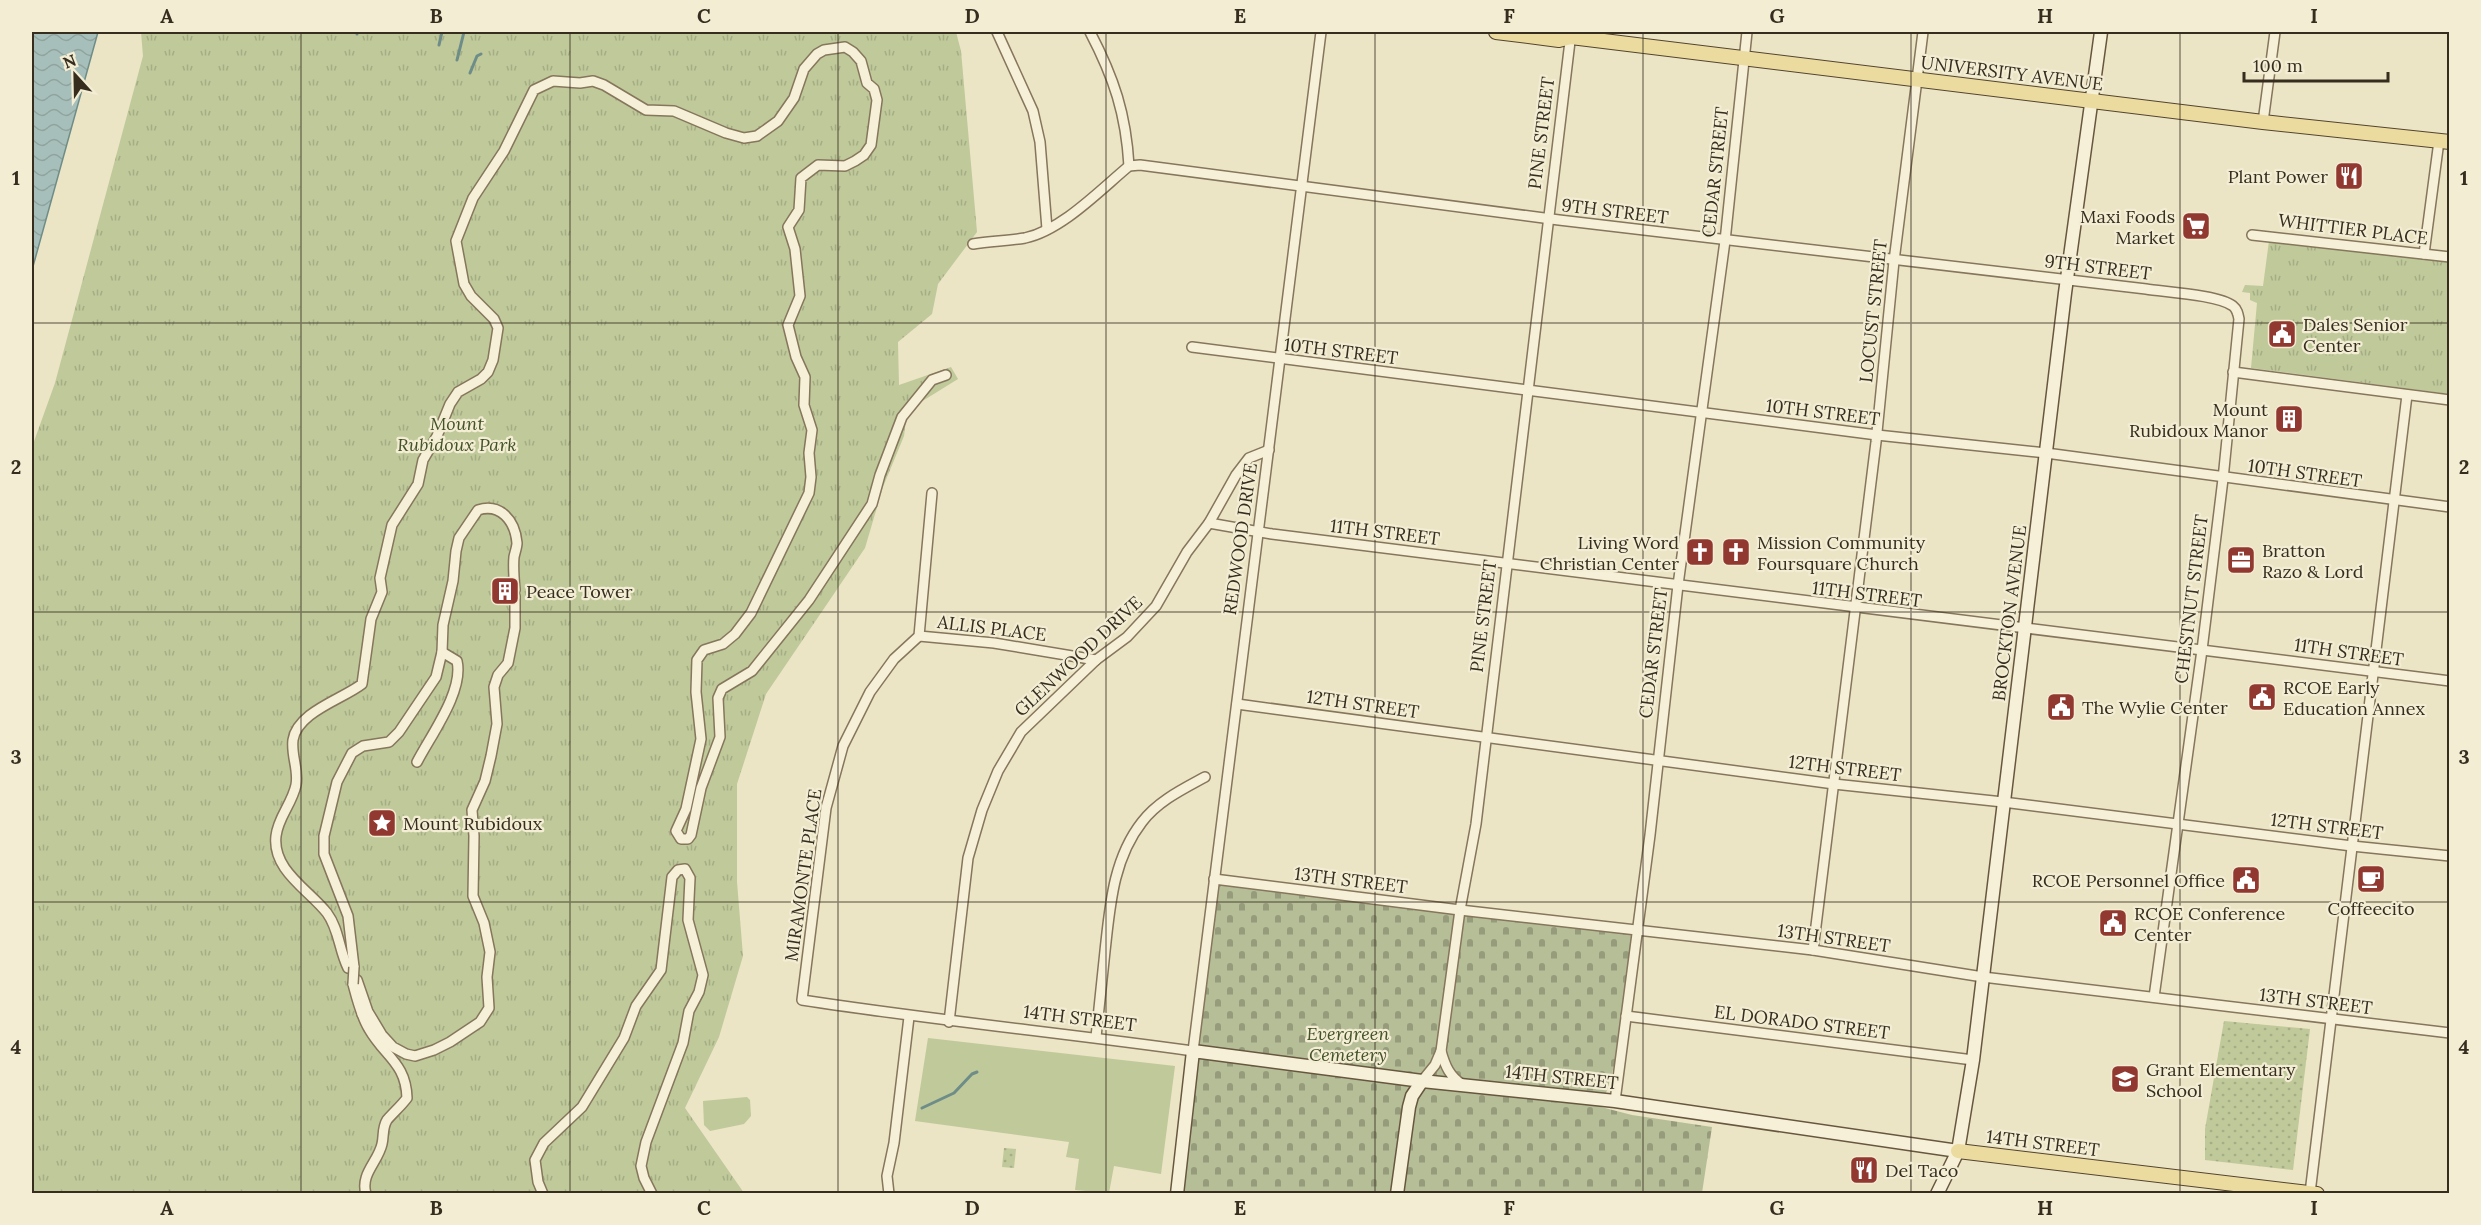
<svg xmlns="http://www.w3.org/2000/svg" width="2481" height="1225" viewBox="0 0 2481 1225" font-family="Lora,serif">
<defs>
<pattern id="grass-dots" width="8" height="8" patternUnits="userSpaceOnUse" patternTransform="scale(1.5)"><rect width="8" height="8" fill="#bfc99a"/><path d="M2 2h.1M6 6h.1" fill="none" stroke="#a5ad84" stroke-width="1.8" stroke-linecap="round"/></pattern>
<pattern id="cemetery-stones" width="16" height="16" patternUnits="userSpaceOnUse" patternTransform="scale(1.5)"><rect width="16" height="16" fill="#b6be98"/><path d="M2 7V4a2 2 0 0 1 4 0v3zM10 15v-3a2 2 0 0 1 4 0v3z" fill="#959b7b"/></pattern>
<pattern id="park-tufts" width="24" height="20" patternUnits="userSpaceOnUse" patternTransform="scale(1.5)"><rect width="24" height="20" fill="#bfc99a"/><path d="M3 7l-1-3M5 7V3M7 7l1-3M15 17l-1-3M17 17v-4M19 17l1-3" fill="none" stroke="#a5ad84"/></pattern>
<pattern id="water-waves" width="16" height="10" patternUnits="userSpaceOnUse" patternTransform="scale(1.5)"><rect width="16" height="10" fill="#a7bfba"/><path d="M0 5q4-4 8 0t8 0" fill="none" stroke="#90a49f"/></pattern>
</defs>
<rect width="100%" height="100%" fill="#ebe4c5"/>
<!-- grass -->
<g fill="url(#grass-dots)">
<polygon points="2224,1021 2310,1029 2293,1170 2205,1160 2205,1129"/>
<polygon points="1004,1148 1016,1149 1014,1168 1002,1167"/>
</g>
<!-- cemetery -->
<path fill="url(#cemetery-stones)" d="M1214,874L1636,928C1628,989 1623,1050 1601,1107L1632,1115L1712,1127L1702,1193L1181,1194Z"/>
<!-- park -->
<g fill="url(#park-tufts)">
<polygon points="141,32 956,32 961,51 977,232 938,284 932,314 898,342 899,385 951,367 958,379 916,405 906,420 904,436 883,487 865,548 766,694 737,784 737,882 743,956 719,1037 685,1108 744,1193 32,1193 32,447 55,383 143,56"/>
<polygon points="2269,241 2449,262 2449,394 2251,368 2257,303 2250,300 2250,293 2242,292 2245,285 2263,286"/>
</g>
<!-- garden -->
<g fill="#bfc99a">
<polygon points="928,1038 1175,1066 1161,1174 1114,1166 1109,1193 1075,1190 1079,1159 1066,1157 1069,1142 915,1121"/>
<polygon points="747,1097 750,1100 751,1116 744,1124 710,1131 704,1125 703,1101"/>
</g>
<!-- water -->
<polygon fill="url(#water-waves)" stroke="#6e8d88" stroke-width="1.5" points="32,32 98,32 32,270"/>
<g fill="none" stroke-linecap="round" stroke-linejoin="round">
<!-- stream -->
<g stroke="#6e8d88" stroke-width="3">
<polyline points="357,32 357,34"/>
<polyline points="439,45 442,32"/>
<polyline points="457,60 464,32"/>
<polyline points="470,73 477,56 481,54"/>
<polyline points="922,1108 954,1093 972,1074 977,1072"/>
</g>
<!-- street casing -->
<g stroke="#85765c" stroke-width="12">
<g id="street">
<polyline points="997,32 1033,111 1040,142 1047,229"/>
<path d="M1090,32C1114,78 1126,114 1129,166"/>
<polyline points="2263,122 2275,32"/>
<polyline points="2252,235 2450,257"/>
<path d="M973,244C990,241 1008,241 1025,238C1062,230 1100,190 1129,166L1140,165L1559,220L2146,289C2165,292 2219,295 2233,306C2237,309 2238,314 2239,319L2223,479L2202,650L2154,997"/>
<polyline points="2424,254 2439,141"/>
<polyline points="1192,347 1877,435 2046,453 2450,507"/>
<polyline points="2233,372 2450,400"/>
<path d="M932,493L919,636L894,659L870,692L843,746L826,808L802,1000C932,1020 1063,1033 1193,1051L1321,32"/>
<path d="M1209,523L1272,534C1664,585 2057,633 2450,681"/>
<polyline points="919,636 994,643 1096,660"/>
<polyline points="1237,704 1834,784 2003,802 2352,846 2450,856"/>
<path d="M417,762C431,735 464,691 457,661L442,652"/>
<polyline points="1214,879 1460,910 1813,950 1983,977 2450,1033"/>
<polyline points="1813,950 1876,442 1894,261 1923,32"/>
<path d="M354,967L348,916L324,854V836L337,782L352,753L363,746L389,742L399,732L436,677L442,652L443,625L453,581L456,551L459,538L478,510C500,503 515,520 517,543C517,547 515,552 514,557C513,567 514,579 515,590"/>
<path d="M348,968C339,950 339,929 327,913C309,890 272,870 276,836C278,817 292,804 296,785C299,770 291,756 293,740C297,712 343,699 362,684L371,619L382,592L380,578L392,525L418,484L423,460L437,436L450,404L458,392L481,379L488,372L493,360L498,328L494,319L471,296L464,284L456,241L473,198L504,151L534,90L553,81L580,83L593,81L604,85L646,110L674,111L726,133L744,138L757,136L778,121L794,98L804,69L817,54L824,50L845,47L853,52L861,61L867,83L874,89L877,100L871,145L864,155L855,161L845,166L818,165L801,178L799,210L788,227L795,249L800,296L788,325L796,357L805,377L804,405L812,430L809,453L811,477L809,493L751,613L735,634L723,644L704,650L697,660L696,692L701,739L686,809L676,831L681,839H688L691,835L701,788L720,737L718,698L722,689L752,671L809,600L872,504L880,475L902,417L932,380L946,375"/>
<polyline points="357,980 367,1009"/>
<path d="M353,984C357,999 361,1016 369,1029C385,1057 406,1063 407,1098C401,1106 393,1113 387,1120C382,1128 384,1136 382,1144C378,1162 360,1174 366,1194"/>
<polyline points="362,1014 367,1010 382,1035 393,1047 406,1054 415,1056 434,1050 450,1042 480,1022 489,1008 487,977 490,952 484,923 473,896 474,836 472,810 485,781 491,756 497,724 494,687 498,675 508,663 515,628 515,596"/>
<polyline points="1626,1016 1973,1060"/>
<polyline points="949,1022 968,858 982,810 998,771 1021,732 1096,660 1127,637 1156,606 1187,552 1209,523 1236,475 1249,458 1269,450"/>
<path d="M1096,1037C1099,1009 1102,980 1105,951C1110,906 1113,859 1142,822C1158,801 1183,789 1205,777"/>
<path d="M1441,1051C1445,1066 1450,1077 1463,1085"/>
<polyline points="1422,1081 1435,1065 1441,1051 1460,910 1476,824 1571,33"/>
<polyline points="1615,1101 1650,835 1678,585 1725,241 1747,32"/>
<polyline points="2310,1193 2407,395"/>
<polyline points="543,1194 538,1182 535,1160 544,1143 582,1107 624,1038 636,1006 661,970 672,877 678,870 685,869 690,878 688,920 703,975 699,992 689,1011 683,1043 646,1142 641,1166 644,1178 652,1194"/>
<polyline points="889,1194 887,1176 894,1143 909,1017"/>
</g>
</g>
<!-- secondary casing -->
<g stroke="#67573f" stroke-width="15">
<g id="secondary">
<polyline points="1177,1194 1193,1051 1422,1081 1615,1101 1958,1151"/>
<polyline points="1397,1194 1409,1107 1412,1096 1422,1081"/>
<polyline points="1937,1194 1958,1151 1973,1060 2065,293 2101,32"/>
</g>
</g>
<!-- primary casing -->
<g stroke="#534430" stroke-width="16">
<g id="primary">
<polyline points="1496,32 1559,40 1571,37 2263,122 2450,142"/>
<polyline points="1958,1151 2317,1194"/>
</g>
</g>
<!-- street -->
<use href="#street" stroke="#f7f0d8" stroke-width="9"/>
<!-- secondary -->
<use href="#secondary" stroke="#f7f0d8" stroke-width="12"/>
<!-- primary -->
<use href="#primary" stroke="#ecdb9f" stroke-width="14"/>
<!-- street-bridge casing -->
<g stroke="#85765c" stroke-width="12" stroke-linecap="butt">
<polyline id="street-bridge" points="353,984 354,967"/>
</g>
<!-- street-bridge -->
<use href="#street-bridge" stroke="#f7f0d8" stroke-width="9"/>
</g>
<!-- grid -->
<path fill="none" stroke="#362d1f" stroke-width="1.5" stroke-opacity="0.55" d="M301,32V1194M570,32V1194M838,32V1194M1106,32V1194M1375,32V1194M1643,32V1194M1911,32V1194M2180,32V1194M32,323H2450M32,612H2450M32,902H2450"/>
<!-- icons -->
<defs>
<g id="restaurant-square" transform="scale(1.5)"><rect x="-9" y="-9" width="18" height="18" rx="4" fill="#913830" stroke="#f3edd4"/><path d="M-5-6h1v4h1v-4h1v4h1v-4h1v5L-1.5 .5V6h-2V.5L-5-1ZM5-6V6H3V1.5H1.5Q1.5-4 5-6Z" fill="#fff"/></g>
<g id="supermarket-square" transform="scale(1.5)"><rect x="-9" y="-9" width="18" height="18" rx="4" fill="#913830" stroke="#f3edd4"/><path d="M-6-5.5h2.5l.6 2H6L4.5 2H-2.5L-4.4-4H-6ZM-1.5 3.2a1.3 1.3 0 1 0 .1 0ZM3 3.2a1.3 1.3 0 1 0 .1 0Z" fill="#fff"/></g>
<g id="civic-square" transform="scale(1.5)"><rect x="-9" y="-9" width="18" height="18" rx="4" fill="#913830" stroke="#f3edd4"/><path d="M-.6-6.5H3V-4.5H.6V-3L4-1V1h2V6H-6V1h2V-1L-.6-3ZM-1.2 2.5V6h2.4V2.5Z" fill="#fff"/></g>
<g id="building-square" transform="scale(1.5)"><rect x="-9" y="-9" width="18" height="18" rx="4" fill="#913830" stroke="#f3edd4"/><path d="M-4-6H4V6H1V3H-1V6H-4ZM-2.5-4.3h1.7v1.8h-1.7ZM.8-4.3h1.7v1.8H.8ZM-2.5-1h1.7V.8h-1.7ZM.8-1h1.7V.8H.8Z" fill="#fff"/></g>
<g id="church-square" transform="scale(1.5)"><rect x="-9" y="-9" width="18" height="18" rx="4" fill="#913830" stroke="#f3edd4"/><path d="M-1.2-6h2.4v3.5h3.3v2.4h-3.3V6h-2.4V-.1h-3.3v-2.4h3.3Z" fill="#fff"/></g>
<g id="office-square" transform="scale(1.5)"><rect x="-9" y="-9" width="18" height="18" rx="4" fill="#913830" stroke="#f3edd4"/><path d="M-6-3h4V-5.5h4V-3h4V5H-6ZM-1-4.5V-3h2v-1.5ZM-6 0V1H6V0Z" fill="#fff"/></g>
<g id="sight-square" transform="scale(1.5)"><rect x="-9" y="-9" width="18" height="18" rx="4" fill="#913830" stroke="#f3edd4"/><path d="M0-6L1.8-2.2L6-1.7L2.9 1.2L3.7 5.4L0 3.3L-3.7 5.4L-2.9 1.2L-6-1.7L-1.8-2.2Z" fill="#fff"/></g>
<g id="cafe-square" transform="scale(1.5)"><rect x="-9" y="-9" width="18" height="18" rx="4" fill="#913830" stroke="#f3edd4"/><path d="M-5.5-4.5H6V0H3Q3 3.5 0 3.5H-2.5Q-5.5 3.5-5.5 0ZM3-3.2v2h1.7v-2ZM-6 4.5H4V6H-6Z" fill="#fff"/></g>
<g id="school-square" transform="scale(1.5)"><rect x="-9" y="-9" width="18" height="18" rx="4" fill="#913830" stroke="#f3edd4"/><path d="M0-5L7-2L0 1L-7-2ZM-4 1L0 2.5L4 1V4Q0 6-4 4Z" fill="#fff"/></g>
</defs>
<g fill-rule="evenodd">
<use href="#restaurant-square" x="2349" y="176"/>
<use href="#supermarket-square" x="2196" y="226"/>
<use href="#civic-square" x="2282" y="334"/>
<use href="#building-square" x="2289" y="419"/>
<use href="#church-square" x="1700" y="552"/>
<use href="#church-square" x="1736" y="552"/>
<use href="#office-square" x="2241" y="560"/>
<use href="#building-square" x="505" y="591"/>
<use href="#civic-square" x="2262" y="697"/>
<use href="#civic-square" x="2061" y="707"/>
<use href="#sight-square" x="382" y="823"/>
<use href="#cafe-square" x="2371" y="879"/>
<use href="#civic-square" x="2246" y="880"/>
<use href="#civic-square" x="2113" y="923"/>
<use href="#school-square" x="2125" y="1079"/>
<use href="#restaurant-square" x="1864" y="1170"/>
</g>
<g text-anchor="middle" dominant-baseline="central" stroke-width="4.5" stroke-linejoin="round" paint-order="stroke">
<!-- street labels -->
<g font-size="18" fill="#362d1f" stroke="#f3edd4">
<text transform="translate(2012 73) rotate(7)">UNIVERSITY AVENUE</text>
<text transform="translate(1541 133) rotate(-83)">PINE STREET</text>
<text transform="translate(1715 172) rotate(-84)">CEDAR STREET</text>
<text transform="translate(1615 211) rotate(7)">9TH STREET</text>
<text transform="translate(2353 229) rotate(7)">WHITTIER PLACE</text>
<text transform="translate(2098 267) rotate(7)">9TH STREET</text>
<text transform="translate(1873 311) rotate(-84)">LOCUST STREET</text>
<text transform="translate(1341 351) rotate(7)">10TH STREET</text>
<text transform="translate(1823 412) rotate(7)">10TH STREET</text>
<text transform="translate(2305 473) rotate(8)">10TH STREET</text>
<text transform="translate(1385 532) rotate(7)">11TH STREET</text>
<text transform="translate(1240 539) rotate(-82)">REDWOOD DRIVE</text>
<text transform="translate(1867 594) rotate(7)">11TH STREET</text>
<text transform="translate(2191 599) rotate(-83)">CHESTNUT STREET</text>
<text transform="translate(2009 613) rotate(-83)">BROCKTON AVENUE</text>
<text transform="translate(1483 616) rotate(-83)">PINE STREET</text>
<text transform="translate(992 628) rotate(7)">ALLIS PLACE</text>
<text transform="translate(2349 652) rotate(8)">11TH STREET</text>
<text transform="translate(1653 653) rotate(-83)">CEDAR STREET</text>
<text transform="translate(1078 656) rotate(-43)">GLENWOOD DRIVE</text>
<text transform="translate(1363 704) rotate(8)">12TH STREET</text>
<text transform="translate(1845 768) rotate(7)">12TH STREET</text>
<text transform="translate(2327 826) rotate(7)">12TH STREET</text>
<text transform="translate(803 875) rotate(-82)">MIRAMONTE PLACE</text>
<text transform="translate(1351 880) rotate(7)">13TH STREET</text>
<text transform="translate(1834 938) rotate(8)">13TH STREET</text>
<text transform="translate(2316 1001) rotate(7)">13TH STREET</text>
<text transform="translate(1080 1018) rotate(7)">14TH STREET</text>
<text transform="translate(1802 1022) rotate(7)">EL DORADO STREET</text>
<text transform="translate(1562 1077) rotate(6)">14TH STREET</text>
<text transform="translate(2043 1143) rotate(7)">14TH STREET</text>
</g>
<!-- poi labels -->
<g font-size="18" fill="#362d1f" stroke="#f3edd4" text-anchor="start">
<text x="2328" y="176" text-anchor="end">Plant Power</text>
<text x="2175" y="216" text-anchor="end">Maxi Foods<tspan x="2175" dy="21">Market</tspan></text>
<text x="2303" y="324">Dales Senior<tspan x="2303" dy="21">Center</tspan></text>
<text x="2268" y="409" text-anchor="end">Mount<tspan x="2268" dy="21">Rubidoux Manor</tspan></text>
<text x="1679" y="542" text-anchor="end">Living Word<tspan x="1679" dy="21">Christian Center</tspan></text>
<text x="1757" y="542">Mission Community<tspan x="1757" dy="21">Foursquare Church</tspan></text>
<text x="2262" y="550">Bratton<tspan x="2262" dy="21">Razo &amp; Lord</tspan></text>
<text x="526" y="591">Peace Tower</text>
<text x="2283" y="687">RCOE Early<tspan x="2283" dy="21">Education Annex</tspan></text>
<text x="2082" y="707">The Wylie Center</text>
<text x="403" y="823">Mount Rubidoux</text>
<text x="2225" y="880" text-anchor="end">RCOE Personnel Office</text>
<text x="2371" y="908" text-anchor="middle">Coffeecito</text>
<text x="2134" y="913">RCOE Conference<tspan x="2134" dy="21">Center</tspan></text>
<text x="2146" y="1069">Grant Elementary<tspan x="2146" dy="21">School</tspan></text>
<text x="1885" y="1170">Del Taco</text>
</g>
<!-- park labels -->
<g font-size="18" font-style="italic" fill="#435227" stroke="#f3edd4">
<text x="457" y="423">Mount<tspan x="457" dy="21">Rubidoux Park</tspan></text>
<text x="1348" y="1033">Evergreen<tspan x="1348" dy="21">Cemetery</tspan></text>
</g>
</g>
<!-- border -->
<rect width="2481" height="1225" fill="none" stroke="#f3edd4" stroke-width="66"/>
<!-- north arrow -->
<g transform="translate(75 75) rotate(338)" stroke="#f3edd4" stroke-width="4.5" paint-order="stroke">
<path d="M0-4.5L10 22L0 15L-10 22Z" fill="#362d1f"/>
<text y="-9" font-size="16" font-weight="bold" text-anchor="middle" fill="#362d1f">N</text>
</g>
<!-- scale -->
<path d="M2244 72v9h144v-9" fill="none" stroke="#362d1f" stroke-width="3"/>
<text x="2253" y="72" font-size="18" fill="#362d1f" stroke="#f3edd4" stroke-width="4.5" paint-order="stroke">100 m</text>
<rect x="33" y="33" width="2415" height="1159" fill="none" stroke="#362d1f" stroke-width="2"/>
<g font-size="20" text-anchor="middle" font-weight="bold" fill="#362d1f">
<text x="167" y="23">A</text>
<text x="436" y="23">B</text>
<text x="704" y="23">C</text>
<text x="972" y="23">D</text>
<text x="1240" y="23">E</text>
<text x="1509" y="23">F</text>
<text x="1777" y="23">G</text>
<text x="2045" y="23">H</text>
<text x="2314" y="23">I</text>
<text x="16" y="185">1</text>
<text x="2464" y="185">1</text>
<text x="16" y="474">2</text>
<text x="2464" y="474">2</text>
<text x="16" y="764">3</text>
<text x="2464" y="764">3</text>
<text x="16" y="1054">4</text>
<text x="2464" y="1054">4</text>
<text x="167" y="1215">A</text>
<text x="436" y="1215">B</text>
<text x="704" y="1215">C</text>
<text x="972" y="1215">D</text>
<text x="1240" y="1215">E</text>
<text x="1509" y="1215">F</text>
<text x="1777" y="1215">G</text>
<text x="2045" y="1215">H</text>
<text x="2314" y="1215">I</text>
</g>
</svg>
